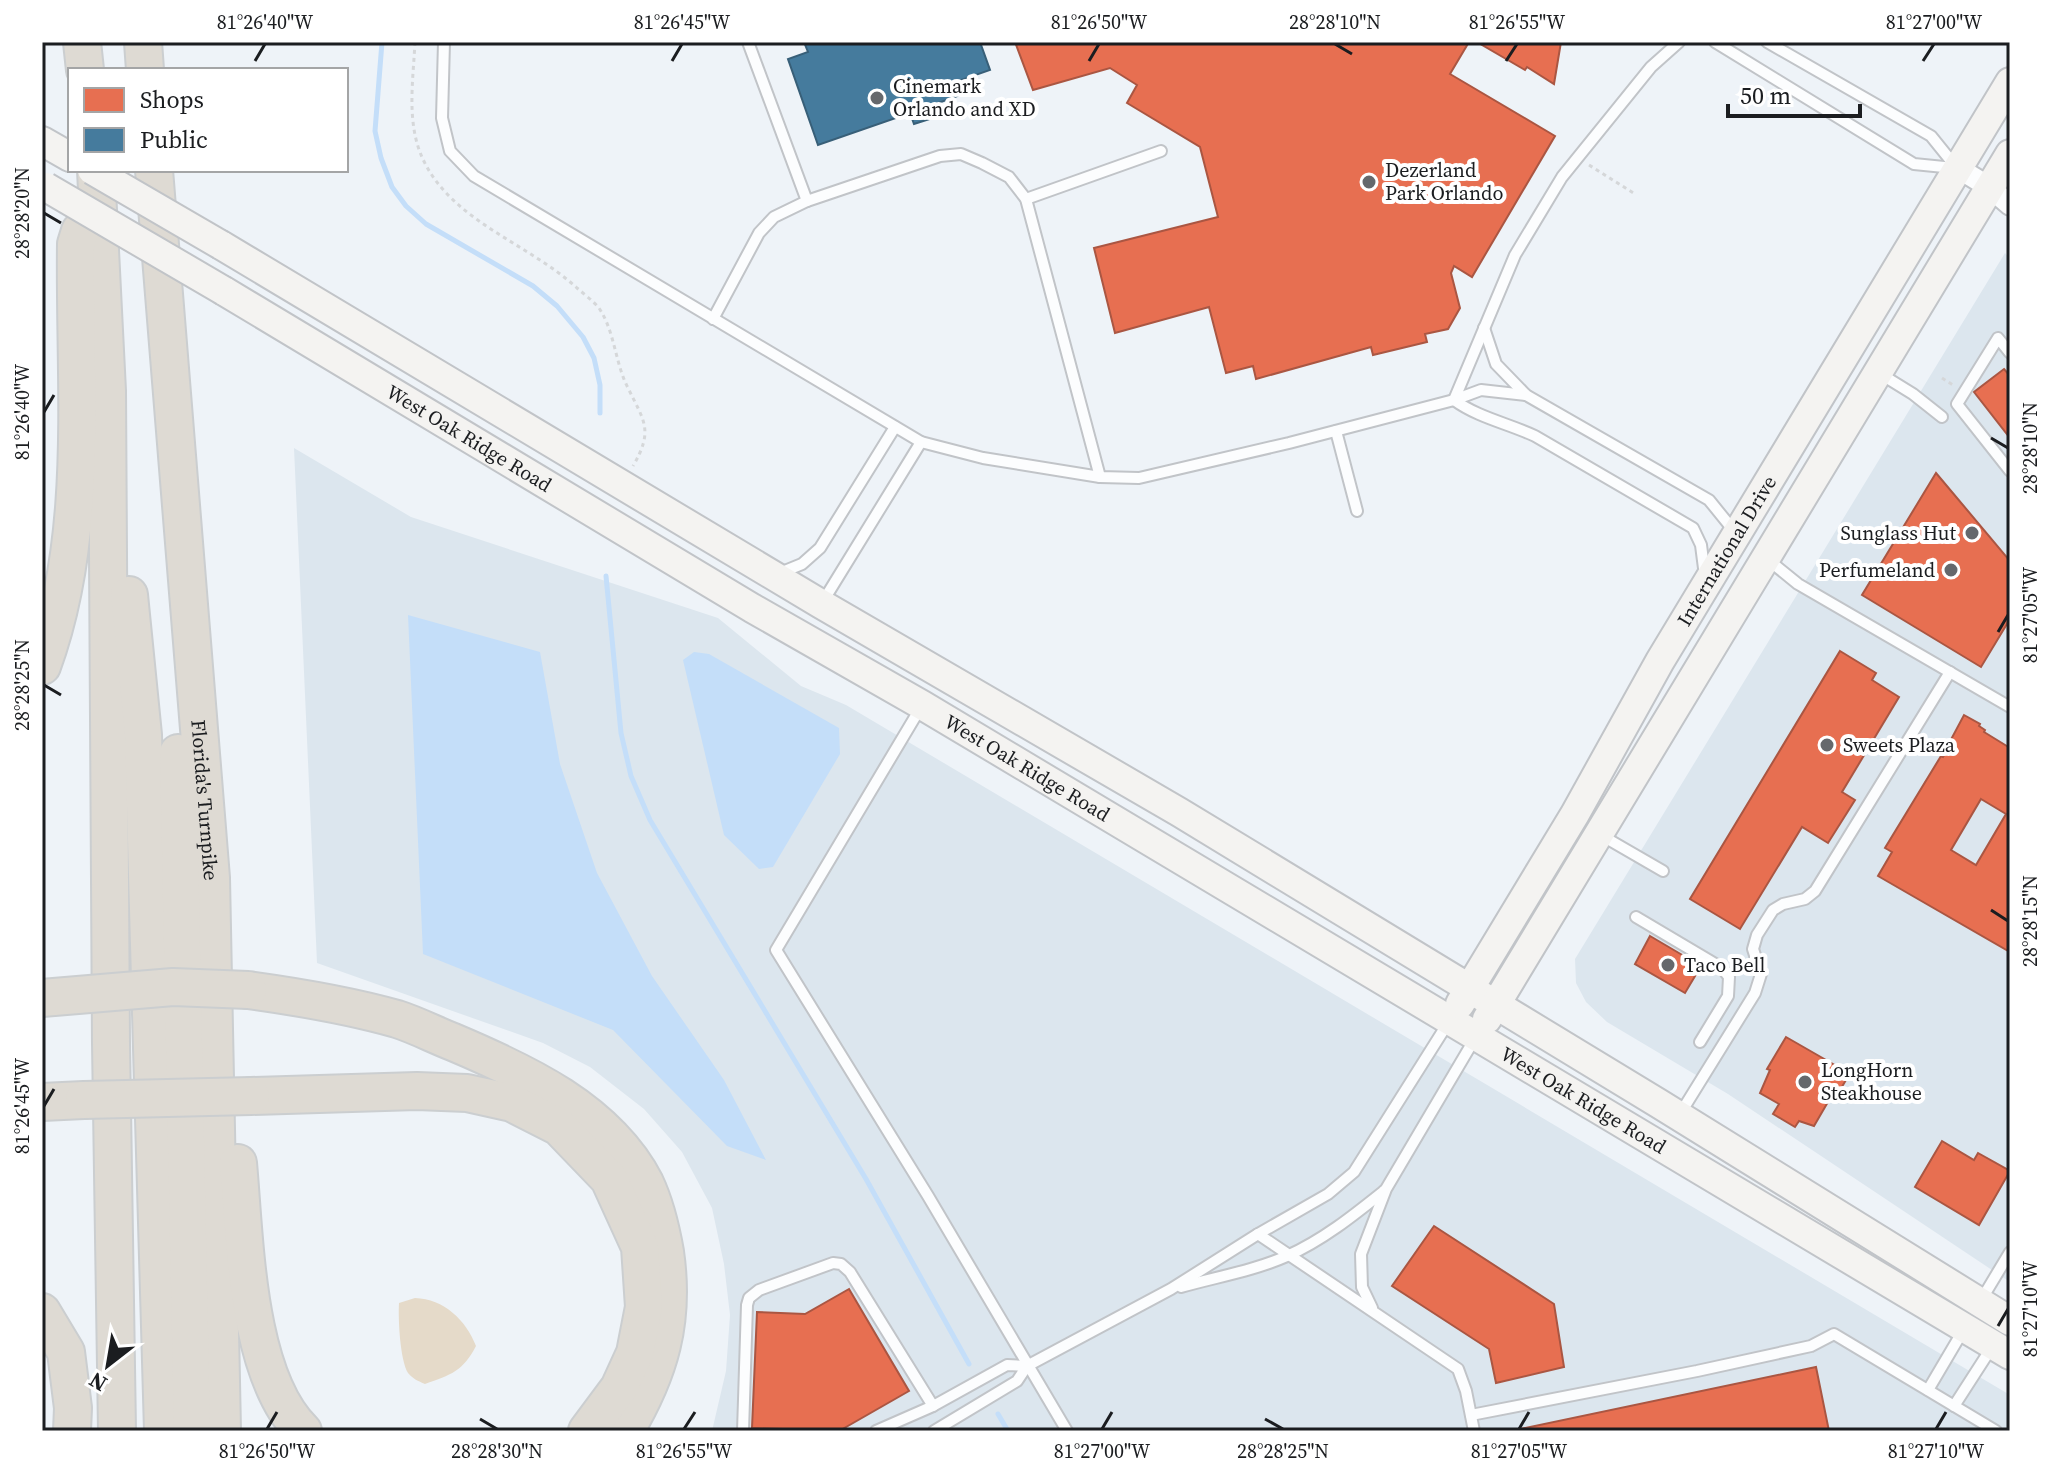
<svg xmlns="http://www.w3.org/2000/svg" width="2052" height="1473" viewBox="0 0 2052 1473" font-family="'Source Serif 4',serif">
<rect width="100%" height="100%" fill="#eef3f8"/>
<!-- built -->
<g fill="#dce6ee">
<polygon points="2005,253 2010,259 2010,1282 1728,1094 1607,1022 1586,1002 1576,983 1575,959"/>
<polygon points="294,448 411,517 718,618 801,686 846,705 2010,1395 2010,1431 712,1431 726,1371 730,1315 724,1264 712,1208 682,1152 644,1109 590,1067 543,1043 317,963"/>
</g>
<!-- green -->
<path fill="#e5dac9" d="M415,1298C444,1299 466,1320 476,1346C463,1371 451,1375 425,1384C418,1381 413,1379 408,1373C400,1360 398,1319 399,1303Z"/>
<!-- water -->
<g fill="#c4def9">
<polygon points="408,615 540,652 560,764 597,873 652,976 724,1080 766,1160 727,1146 613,1030 423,954"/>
<polygon points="694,652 709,654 839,728 840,754 773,867 759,869 724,835 683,660"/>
</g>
<!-- shops -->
<g fill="#e76f51" stroke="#aa5642" stroke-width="2" fill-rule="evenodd">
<polygon points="1015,42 1469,42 1450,74 1555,136 1472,277 1454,266 1451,273 1460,308 1448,329 1425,334 1427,342 1373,355 1371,347 1256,379 1253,366 1226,373 1209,307 1115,333 1094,248 1218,217 1200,147 1127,103 1137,85 1110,68 1033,90"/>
<polygon points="1477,42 1561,42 1554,84 1527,67 1525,70"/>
<polygon points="2004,369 2010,376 2010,438 1974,392"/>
<polygon points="1936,473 2010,561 2010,619 1981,667 1862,595"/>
<polygon points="1840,651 1876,673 1872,680 1899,697 1842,792 1855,800 1828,843 1802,827 1740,929 1690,899"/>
<path d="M1964,715L1980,724L1979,726L1985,730L1984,732L2010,748V952L1878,876L1892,852L1885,848L1941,756L1943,757L1949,748L1947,747ZM1981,799L2006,814L1976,865L1951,850Z"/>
<polygon points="1650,936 1701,966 1685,993 1635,964"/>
<polygon points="1786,1037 1840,1068 1836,1075 1846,1080 1836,1097 1832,1095 1814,1126 1799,1121 1795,1127 1773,1114 1779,1104 1760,1093 1770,1070 1767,1069"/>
<polygon points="1942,1141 1974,1160 1978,1153 2010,1171 1979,1225 1915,1187"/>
<polygon points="1434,1226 1554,1304 1564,1367 1496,1383 1489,1349 1392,1286"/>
<polygon points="849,1289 909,1391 839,1431 752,1428 757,1312 805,1314"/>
<polygon points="1816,1367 1829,1431 1511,1431"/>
</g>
<!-- public -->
<polygon fill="#457b9d" stroke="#385f78" stroke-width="2" points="804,42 980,42 990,70 961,80 966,93 938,103 942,115 914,124 910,113 818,145 788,59 808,52"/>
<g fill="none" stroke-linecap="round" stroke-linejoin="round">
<!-- stream -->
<g stroke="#c4def9" stroke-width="5">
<polyline points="382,42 375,131 381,158 392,187 406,206 426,224 533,286 557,306 583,337 594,358 600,385 600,413"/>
<polyline points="606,576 621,733 631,776 650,820 866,1179 969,1364"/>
<polyline points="998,1414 1008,1431"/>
</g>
<!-- lane casing -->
<g stroke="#c1c4c8" stroke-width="14">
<g id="lane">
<polyline points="444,42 442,118 450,151 474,176 921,442 983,458 1100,477 1139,478 1289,443 1454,400 1481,390 1526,395"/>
<polyline points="748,42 807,201 940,156 961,154 982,163 1009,177 1026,199 1100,477"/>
<polyline points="1715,42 1914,164 1954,168"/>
<polyline points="1767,42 1931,136 1956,167"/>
<polyline points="1026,199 1161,151"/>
<polyline points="713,319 759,233 774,217 807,201"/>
<polyline points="1484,328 1496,364 1526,395 1709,500 1735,532"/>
<polyline points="2010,353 1998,338 1957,404 2010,471"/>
<polyline points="1879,373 1913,394 1942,417"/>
<polyline points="1454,400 1515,255 1562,177 1651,67 1679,42"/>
<path d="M1454,400C1479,418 1507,423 1535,436L1693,528L1701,545L1705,576"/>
<polyline points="1336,431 1357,511"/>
<polyline points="1766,558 1798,584 2010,707"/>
<polyline points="780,573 802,564 820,548 895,427"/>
<polyline points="822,603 921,442"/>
<polyline points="921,707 776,950 928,1196 1067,1431"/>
<polyline points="1599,834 1663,871"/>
<polyline points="1636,917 1722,968 1729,977 1728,996 1700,1042"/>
<polyline points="1680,1114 1755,993 1761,974 1753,949 1757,935 1773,910 1783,904 1805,899 1815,891 1950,672"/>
<polyline points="1258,1234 1458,1369 1466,1391 1474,1431"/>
<path d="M1181,1287C1216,1277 1253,1271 1287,1256C1323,1240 1354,1215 1384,1191"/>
<polyline points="1980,1302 2010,1252"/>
<polyline points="1372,1308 1362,1287 1361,1254 1386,1189 1474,1040"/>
<polyline points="1928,1390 1964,1329"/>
<polyline points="1954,1406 1992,1347"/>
<polyline points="1471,1415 1697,1371 1811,1346 1834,1334 1996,1431"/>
<polyline points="743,1431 747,1305 749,1298 759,1290 833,1263 841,1264 850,1272 933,1406"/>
<polyline points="876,1431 933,1406 1007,1365 1027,1366"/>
<polyline points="934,1431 1017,1381 1027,1366 1171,1289 1258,1234 1328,1194 1354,1172 1448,1023"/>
</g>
</g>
<!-- street casing -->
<g stroke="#c1c4c8" stroke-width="24">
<polyline id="street" points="1958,168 1989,187 2010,205"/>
</g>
<!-- secondary casing -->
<g stroke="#c1c4c8" stroke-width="32">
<g id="secondary">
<polyline points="42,141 70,157"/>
<polyline points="221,245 821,604 1179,812 1658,1103 2010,1321"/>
<path id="s1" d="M224,291L752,608L922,705L2010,1355"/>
<path id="s2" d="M1460,1004L1575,814L1660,661L2010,82"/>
<polyline points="1487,1019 2010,154"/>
</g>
</g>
<!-- highway casing -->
<g stroke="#cbced0" stroke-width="40">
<g id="highway">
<polyline points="82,42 85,70"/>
<polyline points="143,42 145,70"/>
<polyline points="96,170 107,391 111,1043 117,1431"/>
<path id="s3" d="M154,170L211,878L222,1431"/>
<polyline points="129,595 143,735 163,1431"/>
<path d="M42,666C91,533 74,384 76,244L80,231"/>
<polyline points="178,753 192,1431"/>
<path d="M248,990C299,997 348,1005 397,1019C416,1025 435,1035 453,1042C524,1072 607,1110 645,1183C655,1204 661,1229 665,1252C675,1321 660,1372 625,1431"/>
<polyline points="251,1096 417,1091 467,1093 512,1103 559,1127 609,1179 640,1247 644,1307 635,1353 619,1388 587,1431"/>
<polyline points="42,1102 84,1100"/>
<path d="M238,1163C245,1239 246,1375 303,1431"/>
<polyline points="42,1312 66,1352 73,1408 72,1431"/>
</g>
</g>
<!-- path -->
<g stroke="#d5d7d9" stroke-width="3" stroke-dasharray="4 4" stroke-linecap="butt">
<path d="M415,42C413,84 405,129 427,167C458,223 530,245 577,288C584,294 593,301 599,308C615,332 615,363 628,388C644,421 654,430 633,466"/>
<polyline points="1589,165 1635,194"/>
<polyline points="1942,378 1953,385"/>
</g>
<!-- lane -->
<use href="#lane" stroke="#fcfdfe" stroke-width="10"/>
<!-- street -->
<use href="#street" stroke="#fcfdfe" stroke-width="20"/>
<!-- secondary -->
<use href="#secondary" stroke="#f4f3f1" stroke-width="28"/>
<!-- highway -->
<use href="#highway" stroke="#dedad3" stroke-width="36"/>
<!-- secondary-bridge casing -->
<g stroke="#c1c4c8" stroke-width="32" stroke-linecap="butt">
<g id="secondary-bridge">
<polyline points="92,170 221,245"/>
<polyline points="46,187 224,291"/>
</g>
</g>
<!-- highway-bridge casing -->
<g stroke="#cbced0" stroke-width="40" stroke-linecap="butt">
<g id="highway-bridge">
<polyline points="42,998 173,987 248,990"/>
<polyline points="84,1100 251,1096"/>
</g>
</g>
<!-- secondary-bridge -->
<use href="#secondary-bridge" stroke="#f4f3f1" stroke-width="28"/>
<!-- highway-bridge -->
<use href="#highway-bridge" stroke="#dedad3" stroke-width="36"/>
</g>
<!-- ticks -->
<path fill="none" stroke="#1b1d20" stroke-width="3" d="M1335,44L1352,54M255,61L265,44M672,61L682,44M1089,61L1099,44M1506,61L1517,44M1923,61L1934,44M44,213L61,223M44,412L54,395M1991,438L2008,448M1998,632L2008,615M44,685L61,695M1991,910L2008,921M44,1106L54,1089M1998,1326L2008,1309M480,1419L497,1429M1265,1419L1283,1429M267,1429L277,1412M684,1429L695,1412M1102,1429L1112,1412M1519,1429L1529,1412M1936,1429L1946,1412"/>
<!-- markers -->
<g fill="#65686c" stroke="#fff" stroke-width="3">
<circle cx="877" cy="98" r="8"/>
<circle cx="1369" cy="182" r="8"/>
<circle cx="1972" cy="533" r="8"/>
<circle cx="1951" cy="570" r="8"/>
<circle cx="1827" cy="745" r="8"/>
<circle cx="1668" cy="965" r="8"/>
<circle cx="1805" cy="1082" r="8"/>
</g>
<g text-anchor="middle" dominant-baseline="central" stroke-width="8" stroke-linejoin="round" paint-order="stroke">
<!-- poi labels -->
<g font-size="20" fill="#1b1d20" stroke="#fff" text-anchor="start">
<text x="893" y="86">Cinemark<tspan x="893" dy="23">Orlando and XD</tspan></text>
<text x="1385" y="170">Dezerland<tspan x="1385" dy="23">Park Orlando</tspan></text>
<text x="1956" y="533" text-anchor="end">Sunglass Hut</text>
<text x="1935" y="570" text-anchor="end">Perfumeland</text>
<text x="1843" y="745">Sweets Plaza</text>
<text x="1684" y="965">Taco Bell</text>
<text x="1821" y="1070">LongHorn<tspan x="1821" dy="23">Steakhouse</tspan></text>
</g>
<!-- street labels -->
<g font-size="20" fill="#1b1d20" stroke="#fff">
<text stroke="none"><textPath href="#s1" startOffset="286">West Oak Ridge Road</textPath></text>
<text stroke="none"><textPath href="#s2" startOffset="526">International Drive</textPath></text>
<text stroke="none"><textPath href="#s1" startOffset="934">West Oak Ridge Road</textPath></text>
<text stroke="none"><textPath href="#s3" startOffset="632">Florida's Turnpike</textPath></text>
<text stroke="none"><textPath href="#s1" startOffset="1582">West Oak Ridge Road</textPath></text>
</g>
</g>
<!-- border -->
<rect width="2052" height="1473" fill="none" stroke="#ffffff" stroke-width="88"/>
<!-- legend -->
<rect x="68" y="68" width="280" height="104" fill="#ffffff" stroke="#a4a5a6" stroke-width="2"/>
<rect x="84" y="88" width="40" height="24" fill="#e76f51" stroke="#a4a5a6" stroke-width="2"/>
<text x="140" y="108" font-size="24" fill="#1b1d20">Shops</text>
<rect x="84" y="128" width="40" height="24" fill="#457b9d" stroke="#a4a5a6" stroke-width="2"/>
<text x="140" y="148" font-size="24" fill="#1b1d20">Public</text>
<!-- north arrow -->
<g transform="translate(108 1365) rotate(211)" stroke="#ffffff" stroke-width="6" paint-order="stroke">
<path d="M0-6L14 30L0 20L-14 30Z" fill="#1b1d20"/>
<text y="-12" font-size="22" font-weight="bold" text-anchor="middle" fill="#1b1d20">N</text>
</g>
<!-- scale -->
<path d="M1728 104v12h132v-12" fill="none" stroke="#1b1d20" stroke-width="4"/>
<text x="1740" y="104" font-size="24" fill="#1b1d20" stroke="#ffffff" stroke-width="6" paint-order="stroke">50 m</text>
<rect x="44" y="44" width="1964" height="1385" fill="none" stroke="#1b1d20" stroke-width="3"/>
<g font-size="20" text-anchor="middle" fill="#1b1d20">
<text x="265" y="29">81°26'40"W</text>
<text x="682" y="29">81°26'45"W</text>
<text x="1099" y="29">81°26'50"W</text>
<text x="1335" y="29">28°28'10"N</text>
<text x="1517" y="29">81°26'55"W</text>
<text x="1934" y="29">81°27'00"W</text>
<text transform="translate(22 213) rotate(-90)" y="7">28°28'20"N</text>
<text transform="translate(22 412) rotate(-90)" y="7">81°26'40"W</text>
<text transform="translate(2030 448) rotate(-90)" y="7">28°28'10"N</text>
<text transform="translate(2030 615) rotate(-90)" y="7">81°27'05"W</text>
<text transform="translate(22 685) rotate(-90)" y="7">28°28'25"N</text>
<text transform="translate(2030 921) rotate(-90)" y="7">28°28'15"N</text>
<text transform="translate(22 1106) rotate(-90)" y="7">81°26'45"W</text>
<text transform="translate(2030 1309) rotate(-90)" y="7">81°27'10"W</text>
<text x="267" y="1458">81°26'50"W</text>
<text x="497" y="1458">28°28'30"N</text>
<text x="684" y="1458">81°26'55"W</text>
<text x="1102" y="1458">81°27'00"W</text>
<text x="1283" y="1458">28°28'25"N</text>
<text x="1519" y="1458">81°27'05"W</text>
<text x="1936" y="1458">81°27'10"W</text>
</g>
</svg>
